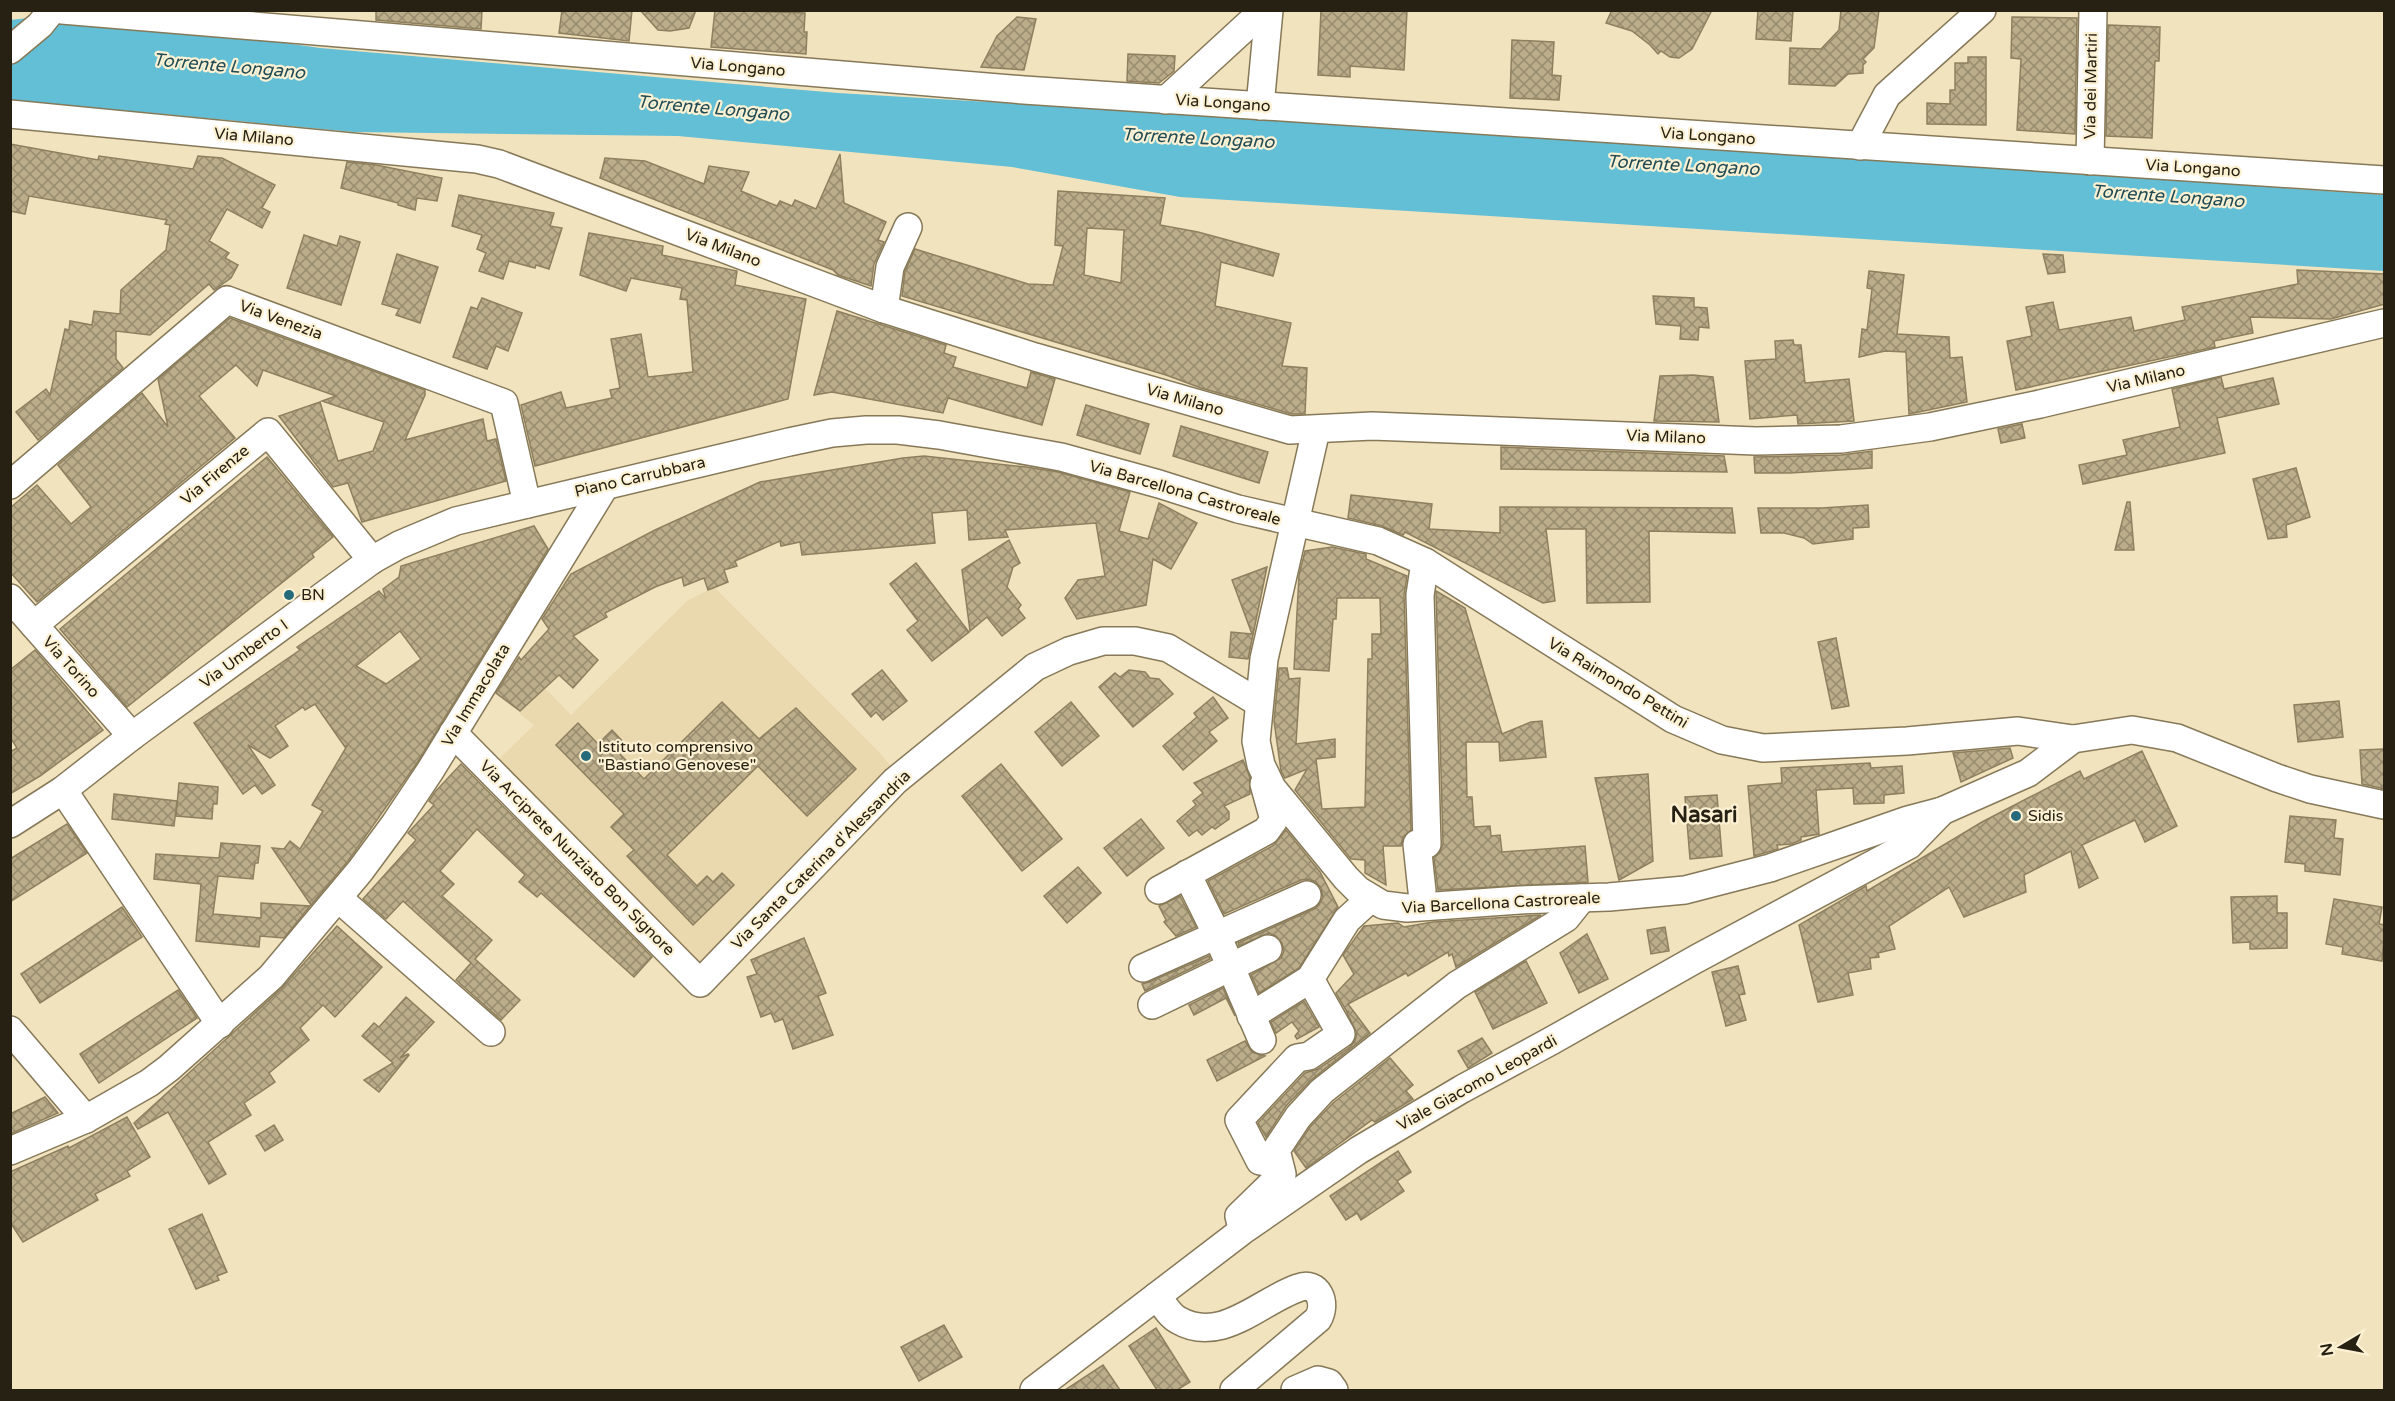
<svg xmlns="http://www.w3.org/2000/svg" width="2395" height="1401" viewBox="0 0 2395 1401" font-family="'Varela Round',sans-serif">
<defs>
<pattern id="building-cross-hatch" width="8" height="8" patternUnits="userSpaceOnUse" patternTransform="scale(1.5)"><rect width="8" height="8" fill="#bbad8a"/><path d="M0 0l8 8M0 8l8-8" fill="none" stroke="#988c70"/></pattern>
</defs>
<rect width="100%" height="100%" fill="#f2e3bf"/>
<!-- built -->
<polygon fill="#ead8ae" points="714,587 879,752 894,770 699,964 498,760 534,725 519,713 545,688 571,715 687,601"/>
<!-- water -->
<polygon fill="#62bfd6" points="74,13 320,48 838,93 1454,130 2384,195 2384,271 1180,197 1012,167 678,136 354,132 11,100 10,20"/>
<!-- building -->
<g fill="url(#building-cross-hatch)" stroke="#8e805f" stroke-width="1.5" fill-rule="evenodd">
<polygon points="376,10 482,10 481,29 376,20"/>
<polygon points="562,10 632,10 629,41 559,33"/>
<polygon points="640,10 696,10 689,28 670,31 658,30"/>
<polygon points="715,10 805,13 804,32 807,32 806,54 711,47"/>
<polygon points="1321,10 1407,10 1404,70 1350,66 1350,77 1318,75"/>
<polygon points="1612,10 1712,10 1692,49 1679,58 1670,57 1661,51 1658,54 1650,45 1632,31 1606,23"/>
<polygon points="1758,10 1793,10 1791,41 1756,39"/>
<polygon points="1841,10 1879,10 1874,48 1863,59 1866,62 1863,65 1863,73 1848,74 1835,86 1789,84 1790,48 1821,49 1839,30"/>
<polygon points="1017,17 1036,19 1024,70 981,67 997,36"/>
<polygon points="2012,17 2077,18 2075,134 2017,130 2021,59 2011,58"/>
<polygon points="2108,25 2160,27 2159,61 2155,61 2152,138 2106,136"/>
<polygon points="1512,40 1554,42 1552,75 1561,76 1559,100 1510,98"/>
<polygon points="1128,54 1175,56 1174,71 1159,83 1127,81"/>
<polygon points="1968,57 1986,57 1986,125 1927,124 1927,103 1950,104 1950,90 1955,90 1955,63 1968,63"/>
<polygon points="10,144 98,160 99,156 193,169 198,156 222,158 275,185 262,208 270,212 262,228 227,209 209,241 229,253 225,258 238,265 231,278 214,290 209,284 150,335 116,331 116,359 123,368 38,440 16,412 46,389 50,395 65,329 69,330 70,321 92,325 94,311 120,314 121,290 166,250 170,225 165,224 167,220 29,196 25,214 10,211"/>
<polygon points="840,154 844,203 886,222 878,240 884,242 874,264 871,286 838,275 833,270 600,178 605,158 645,161 704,184 709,166 749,172 741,191 777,206 780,201 792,206 795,200 816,209"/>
<polygon points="347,162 376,165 442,178 437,201 417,198 415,210 398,205 398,203 341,188"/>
<path d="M1058,191L1165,198L1160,225L1198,232L1279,254L1273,276L1221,262L1215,306L1291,323L1282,366L1307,368L1305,414H1292L1201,388L1166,375L902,296L905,271L915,249L1028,284L1053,285L1063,246L1055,245ZM1087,228L1124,230L1121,283L1084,275Z"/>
<polygon points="459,195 554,213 550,226 562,228 549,269 536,265 535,268 509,261 503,279 479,271 486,253 477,249 482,235 452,226"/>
<polygon points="589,233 663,246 662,255 737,271 735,285 806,299 788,399 535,466 521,405 561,392 566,408 612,398 610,390 620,388 611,339 641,334 648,377 693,372 687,300 680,299 682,288 631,278 626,291 580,275"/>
<polygon points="304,235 337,246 340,236 360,242 341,305 287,288"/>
<polygon points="397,254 438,267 420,323 396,315 399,309 382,304"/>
<polygon points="2043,254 2063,255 2065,272 2048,274"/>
<polygon points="2297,270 2385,274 2385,304 2331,319 2250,317 2253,333 2214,341 2215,347 2016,390 2007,341 2032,336 2026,307 2053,302 2059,330 2131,317 2134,331 2185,320 2182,307 2298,284"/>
<polygon points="1869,271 1904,275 1897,334 1949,337 1950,358 1962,357 1967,402 1909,414 1906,352 1885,351 1859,357 1862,329 1867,330 1872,289 1867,288"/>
<polygon points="1653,296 1694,298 1694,307 1707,308 1709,328 1699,327 1698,340 1680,339 1681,326 1656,324"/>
<polygon points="482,298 522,313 508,351 496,346 487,369 453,357 471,307 477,309"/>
<polygon points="837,311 946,345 944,353 956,357 953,367 1027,388 1031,372 1055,379 1042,425 948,398 943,413 832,392 814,395"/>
<polygon points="230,318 425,390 425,395 405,440 483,419 487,441 496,439 506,481 362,522 348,483 333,487 279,416 320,402 338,461 373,451 384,422 322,401 336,396 263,370 257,386 236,365 199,396 235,438 37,602 10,572 10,508 37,485 71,524 91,507 58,465 142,393 168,427 158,379"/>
<polygon points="1793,340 1794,345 1801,345 1805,383 1849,379 1854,421 1798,424 1797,415 1750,419 1745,361 1776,359 1775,341"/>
<polygon points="1693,375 1713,377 1719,422 1654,421 1660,376"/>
<polygon points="2221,377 2224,389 2273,378 2279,404 2217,418 2225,453 2083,484 2079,465 2127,455 2123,440 2180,427 2172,389"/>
<polygon points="1086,405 1149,424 1140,454 1077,435"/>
<polygon points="2022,424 2025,438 2001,443 1998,429"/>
<polygon points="1181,426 1268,452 1259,483 1173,456"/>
<polygon points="1501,447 1724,456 1727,472 1501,469"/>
<polygon points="1872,451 1872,468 1790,473 1755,473 1754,457 1841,455"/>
<polygon points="924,456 1026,467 1058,472 1130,492 1119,531 1148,539 1159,503 1197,523 1171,569 1153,559 1146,605 1077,619 1065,598 1078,580 1105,576 1096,523 1005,530 1008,537 969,540 967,510 932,513 935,543 802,555 800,542 781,546 780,541 735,561 737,566 724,570 728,582 708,590 704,578 684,586 682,577 655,587 605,613 607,617 573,636 598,660 573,688 559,675 520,711 496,693 519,657 521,660 549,629 542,619 571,574 655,530 760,482 903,458"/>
<polygon points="267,457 333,537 312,554 314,557 127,707 60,629"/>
<polygon points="2296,468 2310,517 2286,525 2287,537 2268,539 2253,479"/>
<polygon points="1351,495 1432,504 1429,529 1500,533 1500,507 1732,508 1735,533 1649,531 1650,602 1587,603 1586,529 1546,529 1555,601 1543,603 1405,532 1403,535 1382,526 1348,518"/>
<polygon points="2127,502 2130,502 2134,550 2115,550"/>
<polygon points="1868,505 1869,527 1853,528 1853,539 1813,544 1804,538 1784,533 1761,533 1758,508 1822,508"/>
<path d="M534,526L548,549L417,763L348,861L311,905L272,848L284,849L290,841L300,849L323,811L312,805L347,746L345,747L315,704L305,710L303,707L275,726L288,746L270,758L248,745L275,785L262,794L255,785L243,794L194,723L300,650L297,647L379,591L386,599L383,589L399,577L401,566ZM400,631L421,659L386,684L356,666Z"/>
<polygon points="1009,540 1020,563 1013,567 1007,587 1021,605 1018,609 1025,618 1002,636 987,617 970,631 962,570"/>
<polygon points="1332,547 1366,554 1366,559 1407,576 1404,595 1411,830 1403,837 1401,846 1383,846 1386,885 1365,873 1365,860 1351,859 1295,790 1307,769 1285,778 1281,771 1274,721 1279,668 1287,668 1289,679 1300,678 1296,744 1335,739 1335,757 1316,759 1322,809 1365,807 1368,659 1372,659 1372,634 1381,634 1380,598 1337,598 1336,619 1333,619 1329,671 1294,669 1299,575 1305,551"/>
<polygon points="916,563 969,632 932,661 907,630 918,621 890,584"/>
<polygon points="1267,567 1248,659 1229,657 1231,632 1252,634 1232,580"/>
<polygon points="1436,591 1465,608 1502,734 1531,722 1542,721 1546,757 1500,761 1499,742 1466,742 1467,797 1472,797 1474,827 1490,826 1491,836 1500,835 1502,852 1585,846 1588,882 1438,890 1434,858 1440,852 1443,844"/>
<polygon points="1836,638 1849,706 1832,709 1818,642"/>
<polygon points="35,650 103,730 40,776 10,794 10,752 17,748 10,737 10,670"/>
<polygon points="882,670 907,701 883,720 876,712 871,717 852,694"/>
<polygon points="1129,670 1145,672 1150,678 1159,679 1173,694 1133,727 1099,687 1115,673 1120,677"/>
<polygon points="1213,697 1228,718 1209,732 1217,741 1183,770 1163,746 1197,717 1194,713"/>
<polygon points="2339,701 2343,737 2298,742 2294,705"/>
<polygon points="722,702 759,739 796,708 856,769 807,816 758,766 667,855 697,886 707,876 713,882 722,873 734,885 693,925 627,856 634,850 611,827 624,814 556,745 578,723 598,744 612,730 626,745 618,752 644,779"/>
<polygon points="1071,702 1099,736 1062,766 1035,732"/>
<polygon points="2010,748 2013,758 1961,782 1953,753"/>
<polygon points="2385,749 2385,789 2362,784 2360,750"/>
<polygon points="2142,751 2177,826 2145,842 2135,820 2082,845 2098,878 2079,888 2071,851 2024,875 2026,892 1964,917 1949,887 1889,926 1895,949 1878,953 1879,957 1870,958 1871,969 1848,973 1853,995 1818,1002 1799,925 1866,886 1867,891 1982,822 2080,771 2084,779"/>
<polygon points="1243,760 1250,778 1250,794 1224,806 1229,812 1229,819 1215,829 1212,827 1202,835 1197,830 1189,836 1177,821 1196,805 1193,801 1203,793 1194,783"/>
<polygon points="1870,763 1871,768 1902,766 1904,793 1884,795 1884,803 1854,804 1853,788 1816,790 1819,834 1801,837 1801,840 1791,844 1777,845 1778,849 1754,856 1748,786 1782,783 1781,768"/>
<polygon points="461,764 652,957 634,977 541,893 537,897 519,882 525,875 477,829 440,871 454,884 442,896 492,940 475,959 520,1000 501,1020 456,980 471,963 403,901 386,919 363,899 416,840 408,833 434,805 429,801 435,792"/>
<polygon points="1001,764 1062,839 1022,871 962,796"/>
<polygon points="1648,774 1653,861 1619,880 1595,778"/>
<polygon points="179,783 218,787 217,804 213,804 212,819 176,816"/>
<polygon points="114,794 177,801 174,826 112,819"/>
<polygon points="1717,795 1722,856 1690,859 1685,797"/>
<polygon points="2290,816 2336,820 2334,838 2343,839 2340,875 2305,871 2305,864 2285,862"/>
<polygon points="1141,819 1164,848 1127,876 1104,848"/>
<polygon points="67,824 87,853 10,902 10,859"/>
<polygon points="1286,830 1320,872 1338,907 1299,968 1259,993 1251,975 1281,958 1284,951 1282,943 1276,936 1269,933 1239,946 1238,943 1314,909 1319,905 1323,897 1321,888 1316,882 1308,879 1301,880 1224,914 1208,881 1274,845"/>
<polygon points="221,843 260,846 258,863 255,863 253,879 218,876 213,914 261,918 261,903 310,906 284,938 260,936 259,947 196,941 201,884 154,879 156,854 219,858"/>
<polygon points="1078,867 1101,893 1067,923 1044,896"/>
<polygon points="1180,896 1196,927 1176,936 1164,922 1166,920 1159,906"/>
<polygon points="2277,896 2277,913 2287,913 2287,948 2250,949 2250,942 2233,943 2231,897"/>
<polygon points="2334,899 2382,907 2379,924 2385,925 2382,961 2342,954 2343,947 2326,944"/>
<polygon points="122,907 142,937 40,1003 21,974"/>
<polygon points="1541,915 1456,967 1452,954 1449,956 1448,952 1408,976 1406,973 1348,1004 1370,1033 1311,1080 1286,1106 1266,1137 1258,1123 1305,1073 1318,1069 1350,1047 1355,1041 1357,1033 1347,1013 1349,1011 1347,1012 1336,993 1354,974 1343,955 1364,926 1398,923 1404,927 1433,922"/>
<polygon points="337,926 382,967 335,1017 323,1005 300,1028 309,1040 269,1073 275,1082 244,1103 251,1115 208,1142 226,1174 209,1184 168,1112 138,1129 134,1123 281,989"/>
<polygon points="1665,927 1669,951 1651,954 1647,930"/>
<polygon points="1587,934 1608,979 1579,993 1560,953"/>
<polygon points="804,938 826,993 818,996 833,1035 793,1049 783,1019 775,1022 771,1013 761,1017 747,977 757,974 751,960"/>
<polygon points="1209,956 1210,959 1145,991 1142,984 1149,982"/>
<polygon points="1526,961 1547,1003 1493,1029 1475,992"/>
<polygon points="1738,966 1745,994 1739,995 1746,1020 1726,1026 1712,972"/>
<polygon points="1223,988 1235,1016 1226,998 1194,1015 1189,1005"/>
<polygon points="178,990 197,1018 99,1083 80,1054"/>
<polygon points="406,997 434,1022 400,1058 408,1054 409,1055 379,1092 364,1080 393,1063 362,1036 374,1023 379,1027"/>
<polygon points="1304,1001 1319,1027 1297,1039 1295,1036 1299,1031 1292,1022 1276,1033 1271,1022"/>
<polygon points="1482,1038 1492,1053 1468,1068 1458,1051"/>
<polygon points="1245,1041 1252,1052 1265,1056 1217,1081 1207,1060"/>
<polygon points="1390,1058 1413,1085 1406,1091 1413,1099 1375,1122 1372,1120 1306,1168 1294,1151 1310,1127 1333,1103"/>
<polygon points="45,1097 58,1113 10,1134 10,1114"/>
<polygon points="127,1117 150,1157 127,1171 130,1176 95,1194 98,1200 23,1242 10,1222 10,1172 68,1146 69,1148"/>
<polygon points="274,1125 283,1140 265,1151 256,1136"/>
<polygon points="1398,1151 1411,1172 1397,1181 1404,1191 1361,1220 1357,1213 1346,1220 1330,1196"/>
<polygon points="202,1214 227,1272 217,1276 219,1280 196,1289 169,1229"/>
<polygon points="944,1325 962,1357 919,1381 901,1347"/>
<polygon points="1156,1328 1190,1382 1177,1390 1157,1390 1129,1346"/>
<polygon points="1103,1365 1120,1390 1065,1390"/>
</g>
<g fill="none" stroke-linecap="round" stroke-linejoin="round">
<!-- minor casing -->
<g stroke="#867958" stroke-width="30">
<g id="minor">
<polyline points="62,10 1024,90 2384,180"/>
<polyline points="10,50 40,25 52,10"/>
<polyline points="1166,100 1264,10"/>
<polyline points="1260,106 1269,10"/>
<polyline points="10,114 477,159 499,164 884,309 1035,357 1290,430 1372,426 1756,441 1841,439 1930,427 2040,404 2384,323"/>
<polyline points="1860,146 1887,95 1982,10"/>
<polyline points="2090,161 2093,10"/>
<polyline points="884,309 890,267 908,227"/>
<polyline points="1316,430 1264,659 1256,741 1261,765 1272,788 1346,878 1358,890 1383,905 1407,908 1520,900 1609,897 1685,890 1770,868 1908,820 1942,811 2028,773 2073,739 2132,730 2177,738 2277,778 2310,789 2384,805"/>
<polyline points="10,485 227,300 504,403 527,504"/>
<polyline points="10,598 132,736"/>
<polyline points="34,625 268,432 372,560"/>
<polyline points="453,733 700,983 895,781 1035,667 1069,651 1103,641 1135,641 1168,648 1259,703"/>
<polyline points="63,790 220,1024"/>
<polyline points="10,824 63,790 132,736 372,560 399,545 456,521 789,442 832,433 866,430 898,430 939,435 1061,457 1159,484 1238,509 1378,541 1425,562 1673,719 1722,740 1763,748 1907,741 2018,731 2073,739"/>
<polyline points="1187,874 1217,935 1262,1040"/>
<polyline points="1159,890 1266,831 1274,820 1264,784"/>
<polyline points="1422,891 1417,844 1427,844 1420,595 1425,562"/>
<polyline points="338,898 491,1032"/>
<polyline points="1143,968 1307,895"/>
<polyline points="1152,1005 1268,949"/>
<polyline points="1251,1016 1310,979 1347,920 1370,899"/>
<polyline points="10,1030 86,1119"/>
<polyline points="10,1151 86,1119 149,1083 169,1068 271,977 360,871 394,825 430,771 605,486"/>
<polyline points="1279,1164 1260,1161 1239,1120 1297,1058 1309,1056 1341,1034 1310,979"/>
<polyline points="1242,1228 1239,1216 1282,1174 1276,1150 1298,1117 1322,1091 1457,985 1566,918 1582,898"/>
<path d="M1157,1296C1163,1304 1170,1316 1178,1320C1221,1345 1260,1301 1298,1288C1319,1280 1327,1304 1318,1319L1234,1390"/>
<polyline points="1034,1390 1242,1231 1359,1150 1462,1089 1551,1041 1696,959 1909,845 1942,811"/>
<polyline points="1295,1390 1318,1380 1329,1383 1334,1390"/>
</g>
</g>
<!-- minor -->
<use href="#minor" stroke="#fff" stroke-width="27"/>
</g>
<!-- markers -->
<g fill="#256a7a" stroke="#fdf1d4" stroke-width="2">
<circle cx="289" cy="595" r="6"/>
<circle cx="586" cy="756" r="6"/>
<circle cx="2016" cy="816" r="6"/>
</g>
<g text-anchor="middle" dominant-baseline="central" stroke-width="4.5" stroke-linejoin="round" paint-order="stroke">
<!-- street labels -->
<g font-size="16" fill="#262113" stroke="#fdf1d4">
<text transform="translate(738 67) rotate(5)">Via Longano</text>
<text transform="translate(2091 86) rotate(-89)">Via dei Martiri</text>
<text transform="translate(1223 103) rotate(4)">Via Longano</text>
<text transform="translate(1708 136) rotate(4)">Via Longano</text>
<text transform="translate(254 137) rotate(5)">Via Milano</text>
<text transform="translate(2193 168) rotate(4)">Via Longano</text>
<text transform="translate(723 248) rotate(21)">Via Milano</text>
<text transform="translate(281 320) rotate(20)">Via Venezia</text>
<text transform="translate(2146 379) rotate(-13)">Via Milano</text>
<text transform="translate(1185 400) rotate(16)">Via Milano</text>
<text transform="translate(1666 437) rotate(2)">Via Milano</text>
<text transform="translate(215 475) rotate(-40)">Via Firenze</text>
<text transform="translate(640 477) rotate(-13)">Piano Carrubbara</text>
<text transform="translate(1185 493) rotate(16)">Via Barcellona Castroreale</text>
<text transform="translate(244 654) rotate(-36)">Via Umberto I</text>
<text transform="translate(71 667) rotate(48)">Via Torino</text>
<text transform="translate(1618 683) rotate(31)">Via Raimondo Pettini</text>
<text transform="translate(476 695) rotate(-59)">Via Immacolata</text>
<text transform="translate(577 858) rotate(45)">Via Arciprete Nunziato Bon Signore</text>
<text transform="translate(821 860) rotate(-45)">Via Santa Caterina d'Alessandria</text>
<text transform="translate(1501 903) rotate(-3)">Via Barcellona Castroreale</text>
<text transform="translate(1477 1083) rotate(-29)">Viale Giacomo Leopardi</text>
</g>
<!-- poi labels -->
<g font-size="16" fill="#262113" stroke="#fdf1d4" text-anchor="start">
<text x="301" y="595">BN</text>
<text x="598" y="747">Istituto comprensivo<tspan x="598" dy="18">"Bastiano Genovese"</tspan></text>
<text x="2028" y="816">Sidis</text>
</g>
<!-- water labels -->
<g font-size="18" font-style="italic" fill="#214b55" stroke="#fdf1d4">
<text transform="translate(229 66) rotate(5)">Torrente Longano</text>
<text transform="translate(713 108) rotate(5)">Torrente Longano</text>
<text transform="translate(1198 138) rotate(3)">Torrente Longano</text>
<text transform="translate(1683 165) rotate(3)">Torrente Longano</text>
<text transform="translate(2168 196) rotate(4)">Torrente Longano</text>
</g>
<!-- district labels -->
<g font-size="22" font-weight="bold" fill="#262113" stroke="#fdf1d4">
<text x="1704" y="815">Nasari</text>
</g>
</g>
<!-- border -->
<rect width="2395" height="1401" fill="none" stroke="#262113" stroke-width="24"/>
<!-- north arrow -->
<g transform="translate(2341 1347) rotate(260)" stroke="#fdf1d4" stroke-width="4.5" paint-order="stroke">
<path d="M0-4.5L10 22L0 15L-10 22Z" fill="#262113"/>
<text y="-9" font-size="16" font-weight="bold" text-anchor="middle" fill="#262113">N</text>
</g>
</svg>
